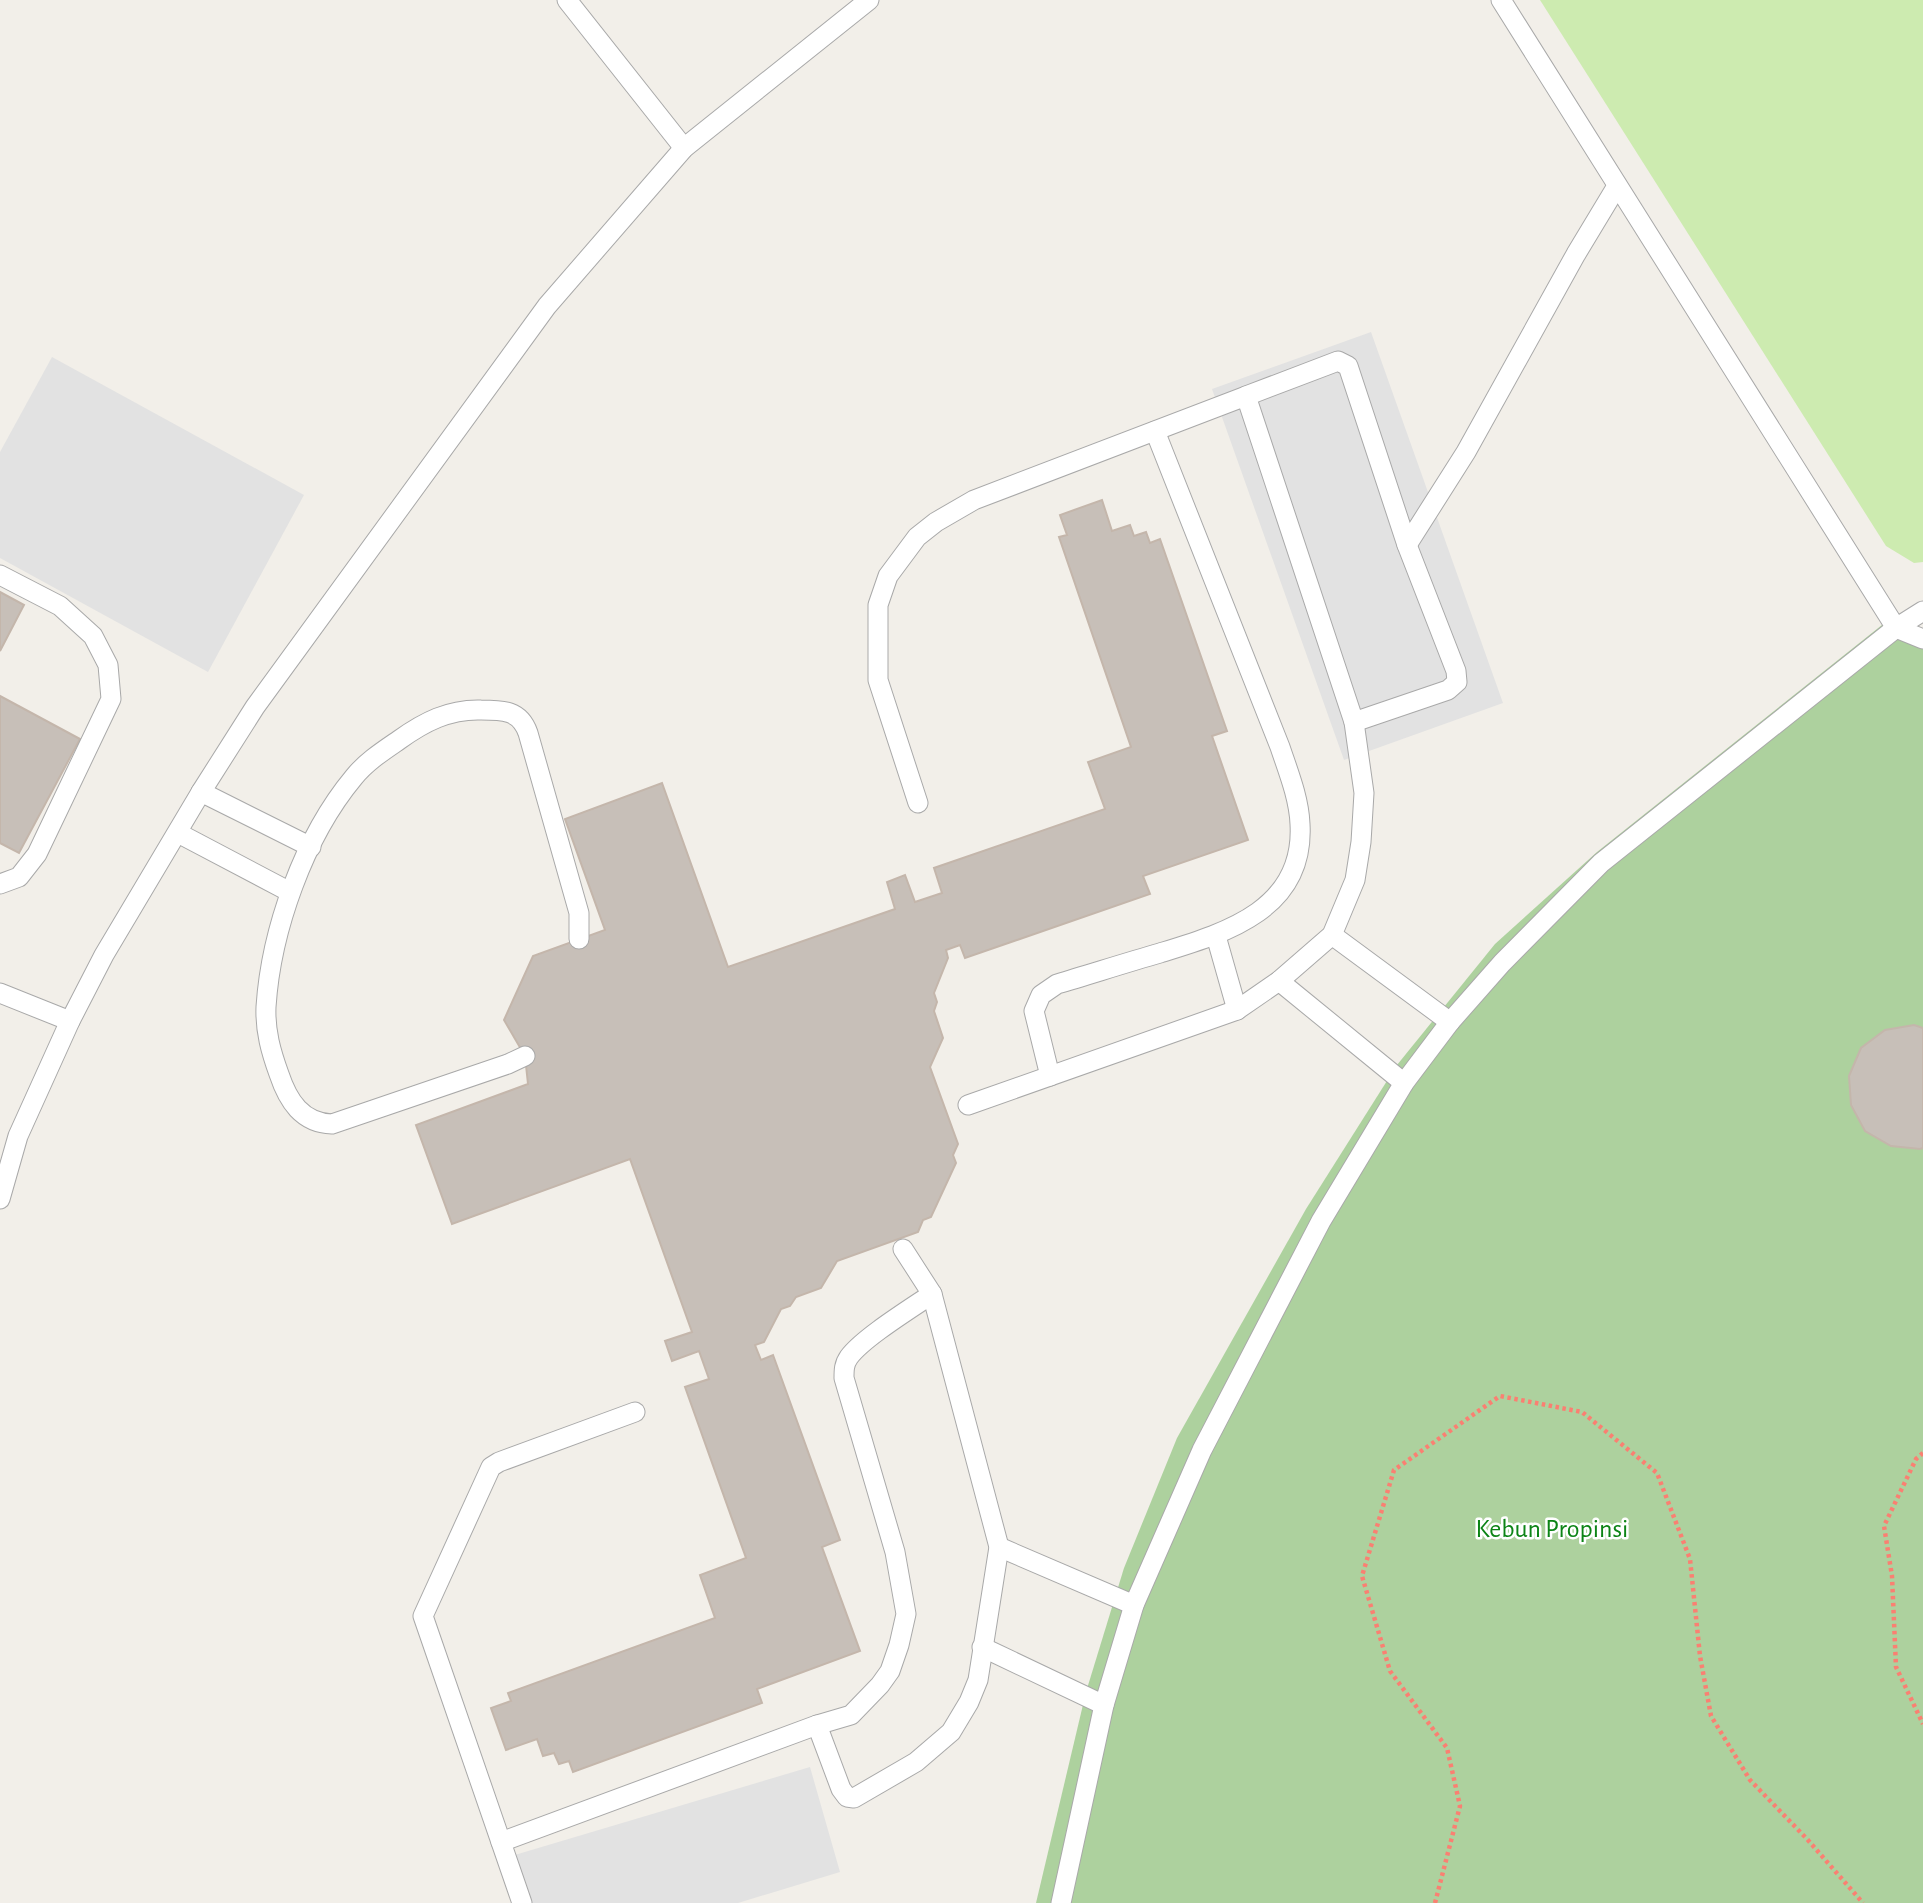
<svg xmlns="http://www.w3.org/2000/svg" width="1923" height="1903" viewBox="0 0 1923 1903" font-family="'Alegreya Sans',sans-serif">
<rect width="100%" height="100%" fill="#f2efe9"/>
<!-- grass -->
<polygon fill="#cdebb0" points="1540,0 1923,0 1923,562 1914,563 1886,546"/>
<!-- forest -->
<polygon fill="#add19e" points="1892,617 1923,634 1923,1903 1036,1903 1086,1692 1124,1568 1177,1438 1306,1209 1397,1065 1495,944 1597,852"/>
<!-- parking -->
<g fill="#e2e2e2">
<polygon points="1371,332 1503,703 1344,760 1212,389"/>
<polygon points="52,357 304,495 208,672 0,558 0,452"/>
<polygon points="810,1767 840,1872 738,1903 514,1903 501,1859"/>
</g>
<!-- building -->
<g fill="#c7bfb8" stroke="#c4b6ab" stroke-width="2">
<polygon points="1102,500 1112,531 1130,525 1134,536 1146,532 1150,543 1160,539 1227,731 1212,736 1248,840 1143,876 1150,894 965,958 960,945 946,950 948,958 934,993 937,1002 934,1011 943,1038 930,1067 958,1144 953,1155 956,1163 931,1217 923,1220 918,1232 837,1261 821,1288 796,1297 790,1306 781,1309 764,1342 755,1345 761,1360 773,1355 840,1540 822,1547 860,1651 757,1689 762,1703 573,1772 569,1761 559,1764 554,1753 543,1756 537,1739 506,1750 491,1708 511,1701 508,1693 715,1618 700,1575 746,1558 685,1387 709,1379 699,1351 672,1361 665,1341 692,1332 630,1159 452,1224 416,1125 528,1084 525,1056 504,1020 533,956 605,930 565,819 662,783 728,967 895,909 887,882 905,875 915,902 942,893 934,868 1105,809 1088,762 1131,747 1059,537 1067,535 1060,515"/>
<polygon points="0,592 24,605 0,651"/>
<polygon points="0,696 80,739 19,853 0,843"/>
<polygon points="1914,1025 1923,1028 1923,1148 1920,1149 1891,1146 1865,1131 1851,1105 1849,1076 1861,1048 1885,1030"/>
</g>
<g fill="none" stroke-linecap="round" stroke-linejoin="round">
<!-- lane casing -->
<g stroke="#a9a9a9" stroke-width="21">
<g id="lane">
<polyline points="567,0 684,148"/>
<polyline points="1501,0 1896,628 1923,639"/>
<polyline points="1246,396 1338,361 1348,366 1407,545 1456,671 1457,682 1448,690 1354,722"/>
<polyline points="1407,545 1466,452 1576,254 1617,186"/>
<polyline points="0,575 60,606 93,636 108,665 111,699 37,854 19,877 0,884"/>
<polyline points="201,792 311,847"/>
<polyline points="918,803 878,680 878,605 888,576 917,537 936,522 974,500 1246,396 1354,722 1364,793 1361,842 1355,880 1332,935 1279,981 1237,1010 968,1105"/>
<polyline points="178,833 290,892"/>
<polyline points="1332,935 1450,1022"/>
<polyline points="1216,936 1237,1010"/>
<polyline points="1279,981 1404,1083"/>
<polyline points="0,993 70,1021"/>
<path d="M525,1056L508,1064L332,1124C302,1123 288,1101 279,1074C271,1052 265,1031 266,1007C271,930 304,837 354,777C366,762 383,751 399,740C424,722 449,709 481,710C503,710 520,710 528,733L579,913V939"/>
<path d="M1050,1076L1034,1011L1041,995L1057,984C1091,974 1125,963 1160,953C1225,933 1305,910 1300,824C1299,798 1288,771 1280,747L1155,431"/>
<polyline points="0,1199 18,1136 70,1021 104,955 201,792 255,707 547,306 684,148 869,0"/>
<polyline points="999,1547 1134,1605"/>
<polyline points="982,1647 1104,1705"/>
<polyline points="817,1725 841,1789 847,1797 854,1798 916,1762 951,1732 969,1702 978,1680 999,1547 932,1294"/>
<path d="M501,1842L817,1725L851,1715L880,1685L890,1671L899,1645L906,1614L895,1552L844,1378C844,1370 844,1364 849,1357C863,1338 910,1309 932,1294L903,1249"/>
<polyline points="522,1903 423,1616 491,1467 499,1462 635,1412"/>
<polyline points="1061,1903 1104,1705 1134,1605 1202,1450 1321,1221 1404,1083 1450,1022 1502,963 1601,863 1896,628 1923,611"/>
</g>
</g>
<!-- path -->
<g stroke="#fa8072" stroke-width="4.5" stroke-dasharray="3.5 3.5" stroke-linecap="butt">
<polyline points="1923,1453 1916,1459 1884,1526 1892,1576 1896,1667 1923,1724"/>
<polyline points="1435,1903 1460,1806 1447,1748 1390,1671 1362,1576 1394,1470 1500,1396 1582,1412 1657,1473 1690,1559 1700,1656 1711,1716 1750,1780 1807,1839 1863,1903"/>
</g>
<!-- lane -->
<use href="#lane" stroke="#fff" stroke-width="19"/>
</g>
<g text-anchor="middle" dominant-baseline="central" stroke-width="5" stroke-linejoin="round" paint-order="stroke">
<!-- park labels -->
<g font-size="26" fill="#0c8416" stroke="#fff">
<text x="1552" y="1529">Kebun Propinsi</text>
</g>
</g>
</svg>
